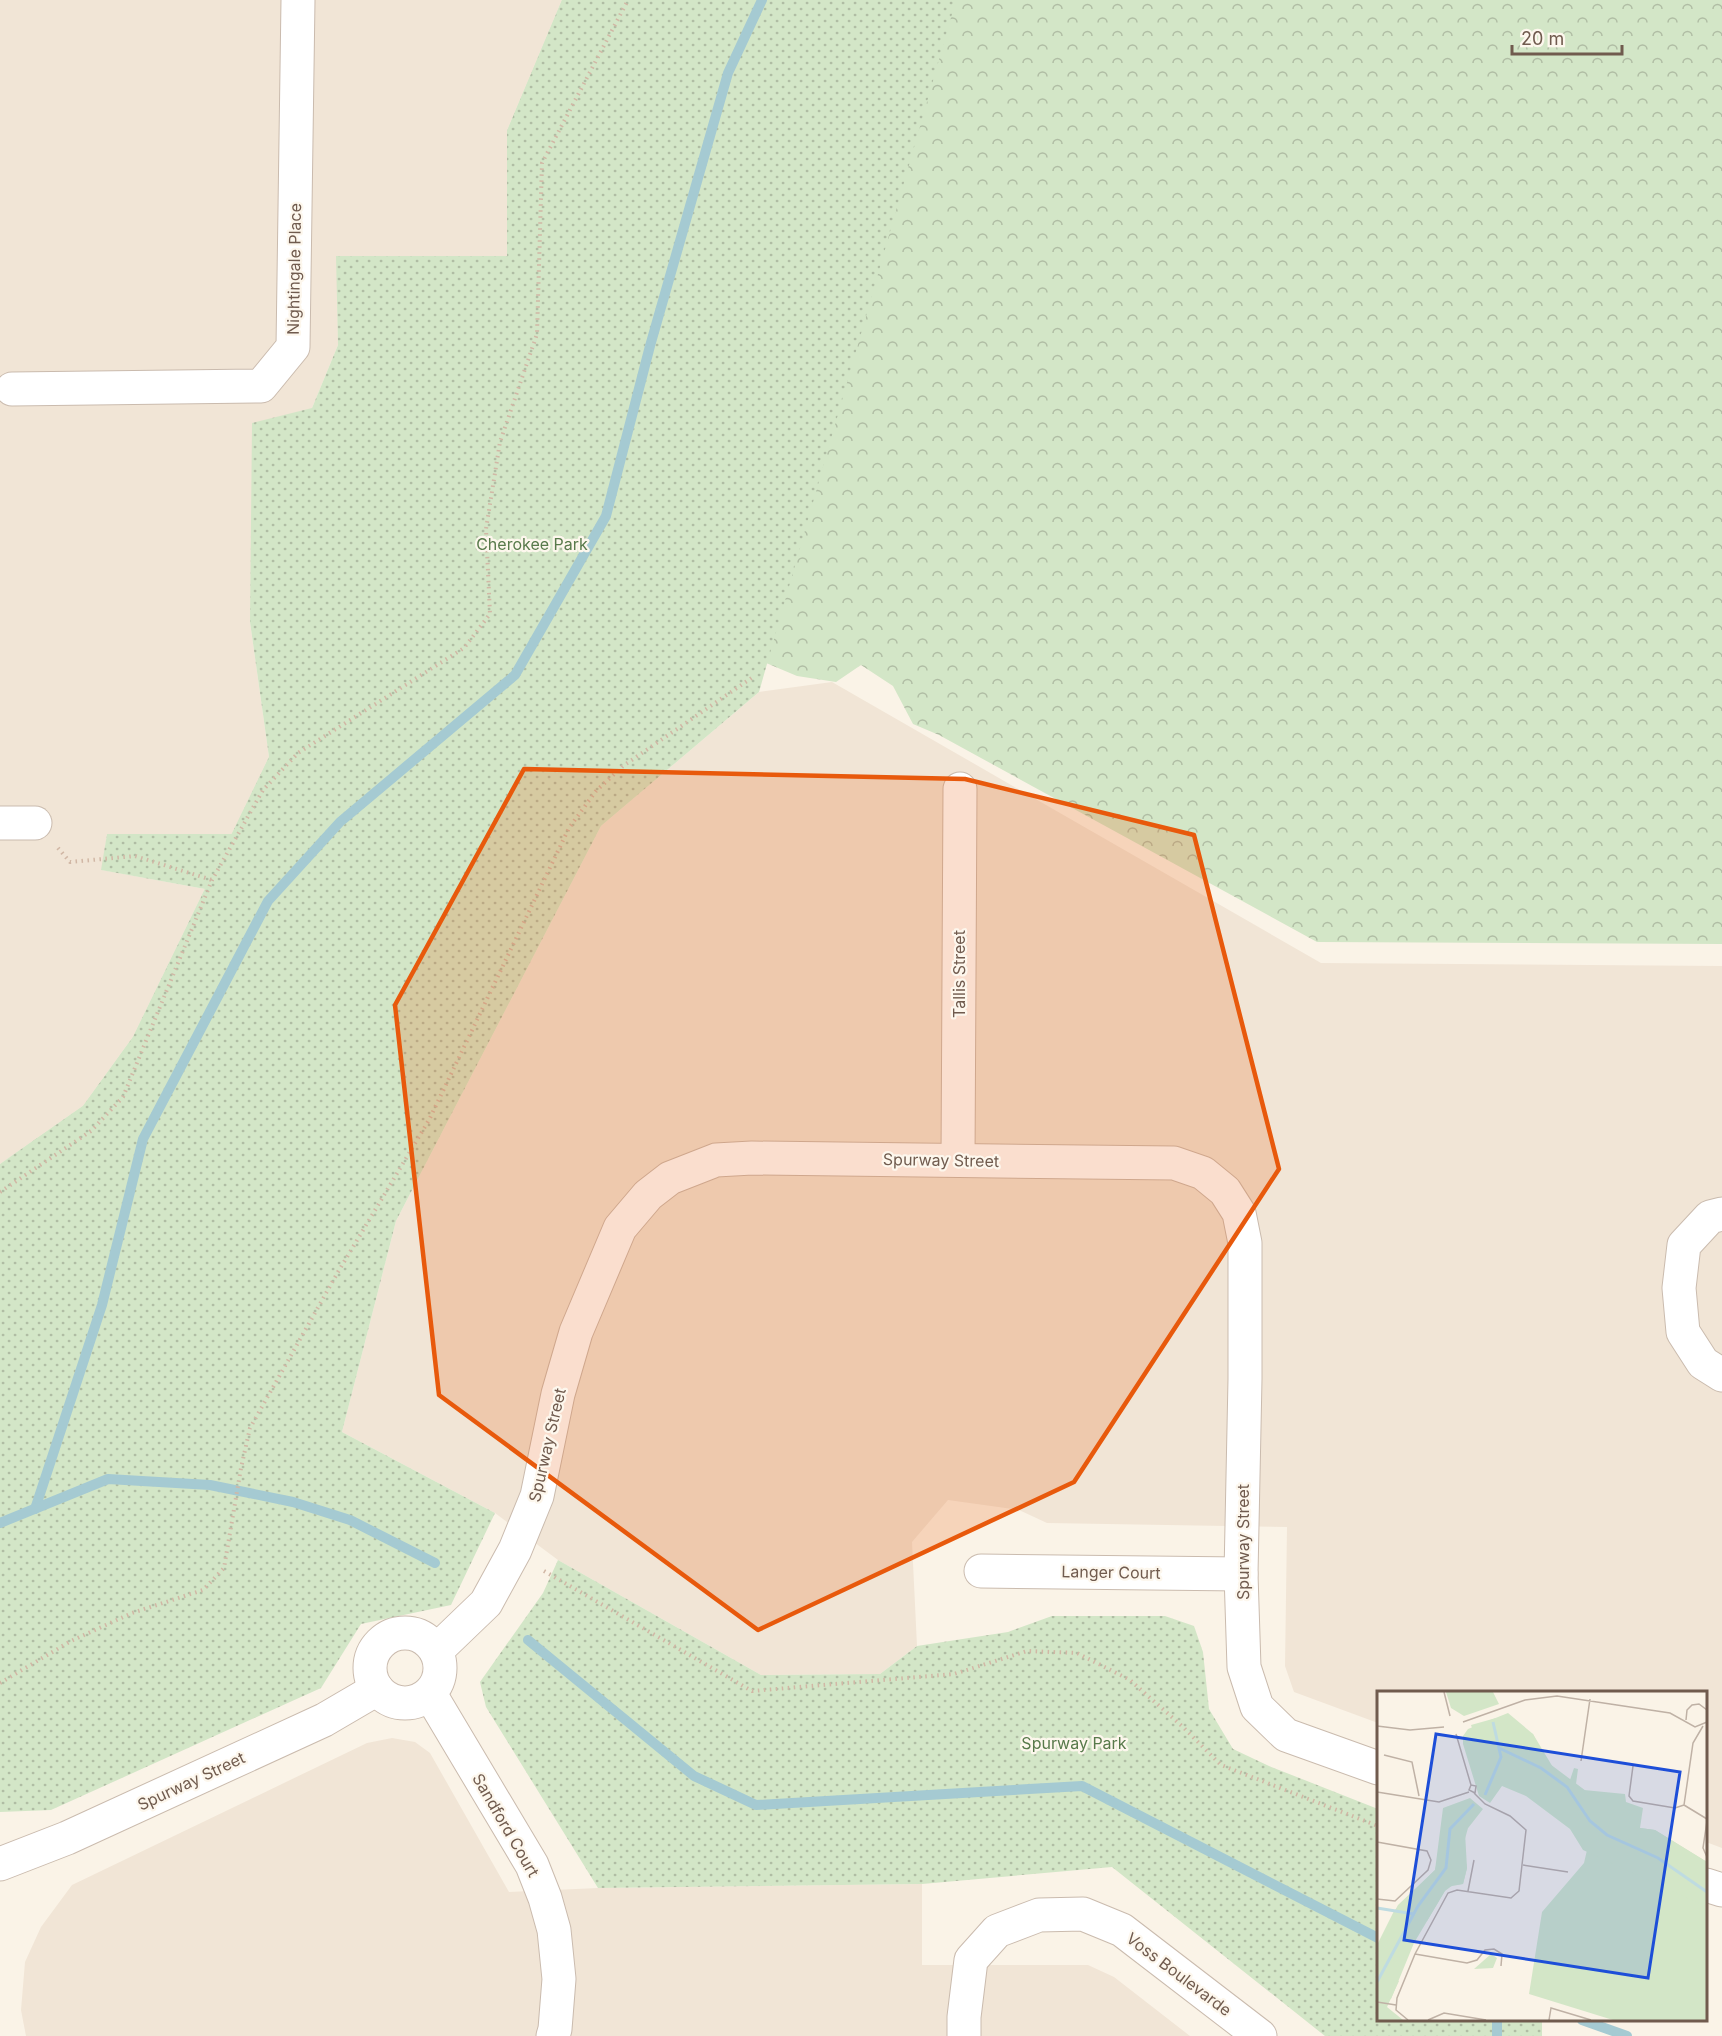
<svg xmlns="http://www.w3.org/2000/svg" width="1722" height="2036" viewBox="0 0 1722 2036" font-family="Inter,sans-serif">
<defs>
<pattern id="forest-crowns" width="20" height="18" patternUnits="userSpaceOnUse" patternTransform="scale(1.5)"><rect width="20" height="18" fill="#d3e6c7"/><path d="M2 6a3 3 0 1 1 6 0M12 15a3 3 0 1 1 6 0" fill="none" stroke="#b0bda4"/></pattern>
<pattern id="park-dots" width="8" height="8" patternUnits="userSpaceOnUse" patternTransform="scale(1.5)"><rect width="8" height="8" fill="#d3e6c7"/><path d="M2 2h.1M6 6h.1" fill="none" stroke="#b0bda4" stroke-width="1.8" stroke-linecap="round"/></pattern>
</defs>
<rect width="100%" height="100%" fill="#faf3e7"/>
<!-- residential -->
<g fill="#f1e5d6">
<polygon points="0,0 562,0 507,131 507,256 337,256 338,345 312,408 250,622 269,757 232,834 107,834 102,870 205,889 133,1037 83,1106 0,1164"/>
<polygon points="832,682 1321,963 1722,966 1722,1848 1706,1842 1706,1692 1378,1692 1378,1723 1294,1692 1285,1666 1287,1527 1047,1523 1019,1510 948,1500 912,1542 917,1646 880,1674 761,1675 558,1560 495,1513 342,1432 396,1221 601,826 759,692"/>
<polygon points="392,1738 415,1742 430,1753 509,1892 598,1888 922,1884 922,1965 1088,1965 1114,1977 1190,2036 26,2036 21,2010 25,1962 41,1927 72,1885 367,1743"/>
</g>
<!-- forest -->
<polygon fill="url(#forest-crowns)" points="562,0 1722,0 1722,944 1317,942 939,735 913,724 893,686 861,665 836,682 797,676 757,659 0,1164 83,1106 133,1037 269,757 507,257 507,131"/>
<!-- park -->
<g fill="url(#park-dots)">
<polygon points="562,0 956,0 759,692 601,826 396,1221 342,1432 495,1513 451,1605 361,1624 321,1688 51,1810 0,1812 0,1164 83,1106 133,1037 205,889 101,870 107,834 232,834 269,757 250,622 252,423 312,408 338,345 336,256 507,256 507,131"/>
<polygon points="558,1560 761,1675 880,1674 917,1646 1008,1632 1052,1616 1165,1616 1194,1626 1203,1652 1209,1709 1233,1749 1269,1766 1378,1809 1378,2020 1542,2020 1542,2036 1325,2036 1112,1867 922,1884 598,1888 486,1707 480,1682 543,1593"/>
</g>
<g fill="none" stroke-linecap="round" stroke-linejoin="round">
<!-- stream -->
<g stroke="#a5cad2" stroke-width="10">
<polyline points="35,1509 102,1305 143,1139 268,901 340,822 515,675 606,516 650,346 728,73 762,0"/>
<polyline points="0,1523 108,1479 210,1485 293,1502 350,1520 435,1563"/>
<polyline points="528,1640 694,1776 756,1805 1082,1786 1378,1938"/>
<polyline points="1582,2020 1627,2036"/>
<polyline points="1497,2036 1497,2020"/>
</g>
<!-- street casing -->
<g stroke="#cabbae" stroke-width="35">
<g id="street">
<polyline points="12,389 261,386 293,347 298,0"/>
<polyline points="0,823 35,823"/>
<polyline points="958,1160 960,789"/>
<polyline points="1722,1214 1710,1217 1684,1245 1679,1288 1683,1332 1703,1363 1722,1375"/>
<polyline points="981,1571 1241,1574"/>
<circle cx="405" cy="1668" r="35"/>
<polyline points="436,1651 486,1603 515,1550 537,1496 558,1394 576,1332 620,1228 648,1195 670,1178 716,1160 752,1158 1174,1163 1203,1173 1225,1191 1239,1213 1245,1243 1245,1379 1241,1574 1244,1667 1257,1707 1286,1735 1378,1768"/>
<polyline points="430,1694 532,1865 545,1898 554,1930 559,1979 555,2029 553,2036"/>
<polyline points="0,1864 67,1838 324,1720 377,1689"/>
<polyline points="1706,1885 1722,1890"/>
<polyline points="964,2036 964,2017 971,1960 997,1931 1039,1915 1083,1914 1122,1930 1260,2036"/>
</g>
</g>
<!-- path -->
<g stroke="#d1b7a5" stroke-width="4" stroke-dasharray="1.5 4.5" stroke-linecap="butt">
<polyline points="58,848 70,862 135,856 212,880"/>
<polyline points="0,1192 91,1131 123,1097 212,880 263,790 298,753 464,648 490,614 486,529 500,442 537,334 542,163 628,0"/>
<polyline points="544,1571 752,1691 954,1674 1027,1651 1077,1653 1130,1680 1183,1727 1221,1765 1378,1826"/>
<polyline points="0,1683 71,1641 132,1613 203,1590 224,1568 241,1468 250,1428 338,1272 429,1120 569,828 596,791 623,766 753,677"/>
</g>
<!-- street -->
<use href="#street" stroke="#fff" stroke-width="33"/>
</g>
<!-- marked area -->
<path fill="#e8590c" fill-opacity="0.2" stroke="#e8590c" stroke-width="4.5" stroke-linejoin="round" d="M524,769L965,779L1194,835L1279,1169L1074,1482L758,1630L439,1395L395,1005Z"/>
<g text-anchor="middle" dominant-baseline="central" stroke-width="4.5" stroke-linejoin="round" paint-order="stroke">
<!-- street labels -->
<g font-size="16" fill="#705b4e" stroke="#fdf7ed">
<text transform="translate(294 269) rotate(-89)">Nightingale Place</text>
<text transform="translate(959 974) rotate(-90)">Tallis Street</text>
<text transform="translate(941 1160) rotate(1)">Spurway Street</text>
<text transform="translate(547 1445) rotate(-77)">Spurway Street</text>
<text transform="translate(1243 1542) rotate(-90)">Spurway Street</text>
<text transform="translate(1111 1572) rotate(1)">Langer Court</text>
<text transform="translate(191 1781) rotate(-25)">Spurway Street</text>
<text transform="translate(506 1825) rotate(60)">Sandford Court</text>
<text transform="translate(1179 1974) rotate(37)">Voss Boulevarde</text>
</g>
<!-- park labels -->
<g font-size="16" fill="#587a4b" stroke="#fdf7ed">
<text x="532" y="544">Cherokee Park</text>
<text x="1074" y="1743">Spurway Park</text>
</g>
</g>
<!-- overview -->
<g transform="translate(1377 1691)">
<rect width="330" height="330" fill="#faf3e7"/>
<path d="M119,27L156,43L169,70L209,100L263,137L278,139L330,171V329H236L152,303L165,221L207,172L210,159L204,144L95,37L94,34ZM91,137L86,155L90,177L86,193L76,194L68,200L37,252L14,308H0V254L17,220L58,179L62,162Z" fill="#d3e6c7"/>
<path d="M69,1H116L122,13L87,25L74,17ZM131,22L156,43L177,78L193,89L197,77L201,78L199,93L207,99L248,103L249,111L266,117L263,137L278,139L330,171V216L206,159L193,138L149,105L125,95L113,112L102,105L86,53V45L91,38ZM93,107L106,118L88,141L90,177L86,193L70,196L50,230L15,225L21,214L58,179L66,117ZM114,263L120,267L116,277L97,278ZM0,286L22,290L10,316L26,329H0Z" fill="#d3e6c7"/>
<path fill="none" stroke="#bedbe1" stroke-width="3" d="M122,57L164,77L190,96L213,130L230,144L281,167L330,201M108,104L124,66L116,31M0,217L37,223M0,291L41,215L69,177L73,138L97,113"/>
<path fill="none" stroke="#bfb1a5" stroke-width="1.5" d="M67,1L73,25M309,29L310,19L315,14L322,13L330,19M86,31L148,9L180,5L293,22L318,36L330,31M0,35L33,39L67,36M326,35L316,52L307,114L330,128M79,43L94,94L92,99L98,102L99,95L94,94M7,64L35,71L42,105M204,70L213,8M256,75L252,105L256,110L298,117L307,114M0,101L62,111L92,101M330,130L326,157L330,166M0,151L50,160L54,169L51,179L18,210L0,208M146,174L191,181M91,200L97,169M38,263L90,272L100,269L108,259L117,258L125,263L124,275M0,311L19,314M31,329L19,319L20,307L38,263L71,202L80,199L134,207L142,200L149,139L133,125L108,113L97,102M51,329L67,322L109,329M172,329L174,317L214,329"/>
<path fill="#1d4ed8" fill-opacity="0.15" stroke="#1d4ed8" stroke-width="3" d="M59,43L303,81L271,287L27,249Z"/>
<rect width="330" height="330" fill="none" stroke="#705b4e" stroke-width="3"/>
</g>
<!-- scale -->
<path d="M1512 45v9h110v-9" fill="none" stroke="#705b4e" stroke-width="3"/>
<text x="1521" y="45" font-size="18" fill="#705b4e" stroke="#fdf7ed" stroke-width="4.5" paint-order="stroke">20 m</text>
</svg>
